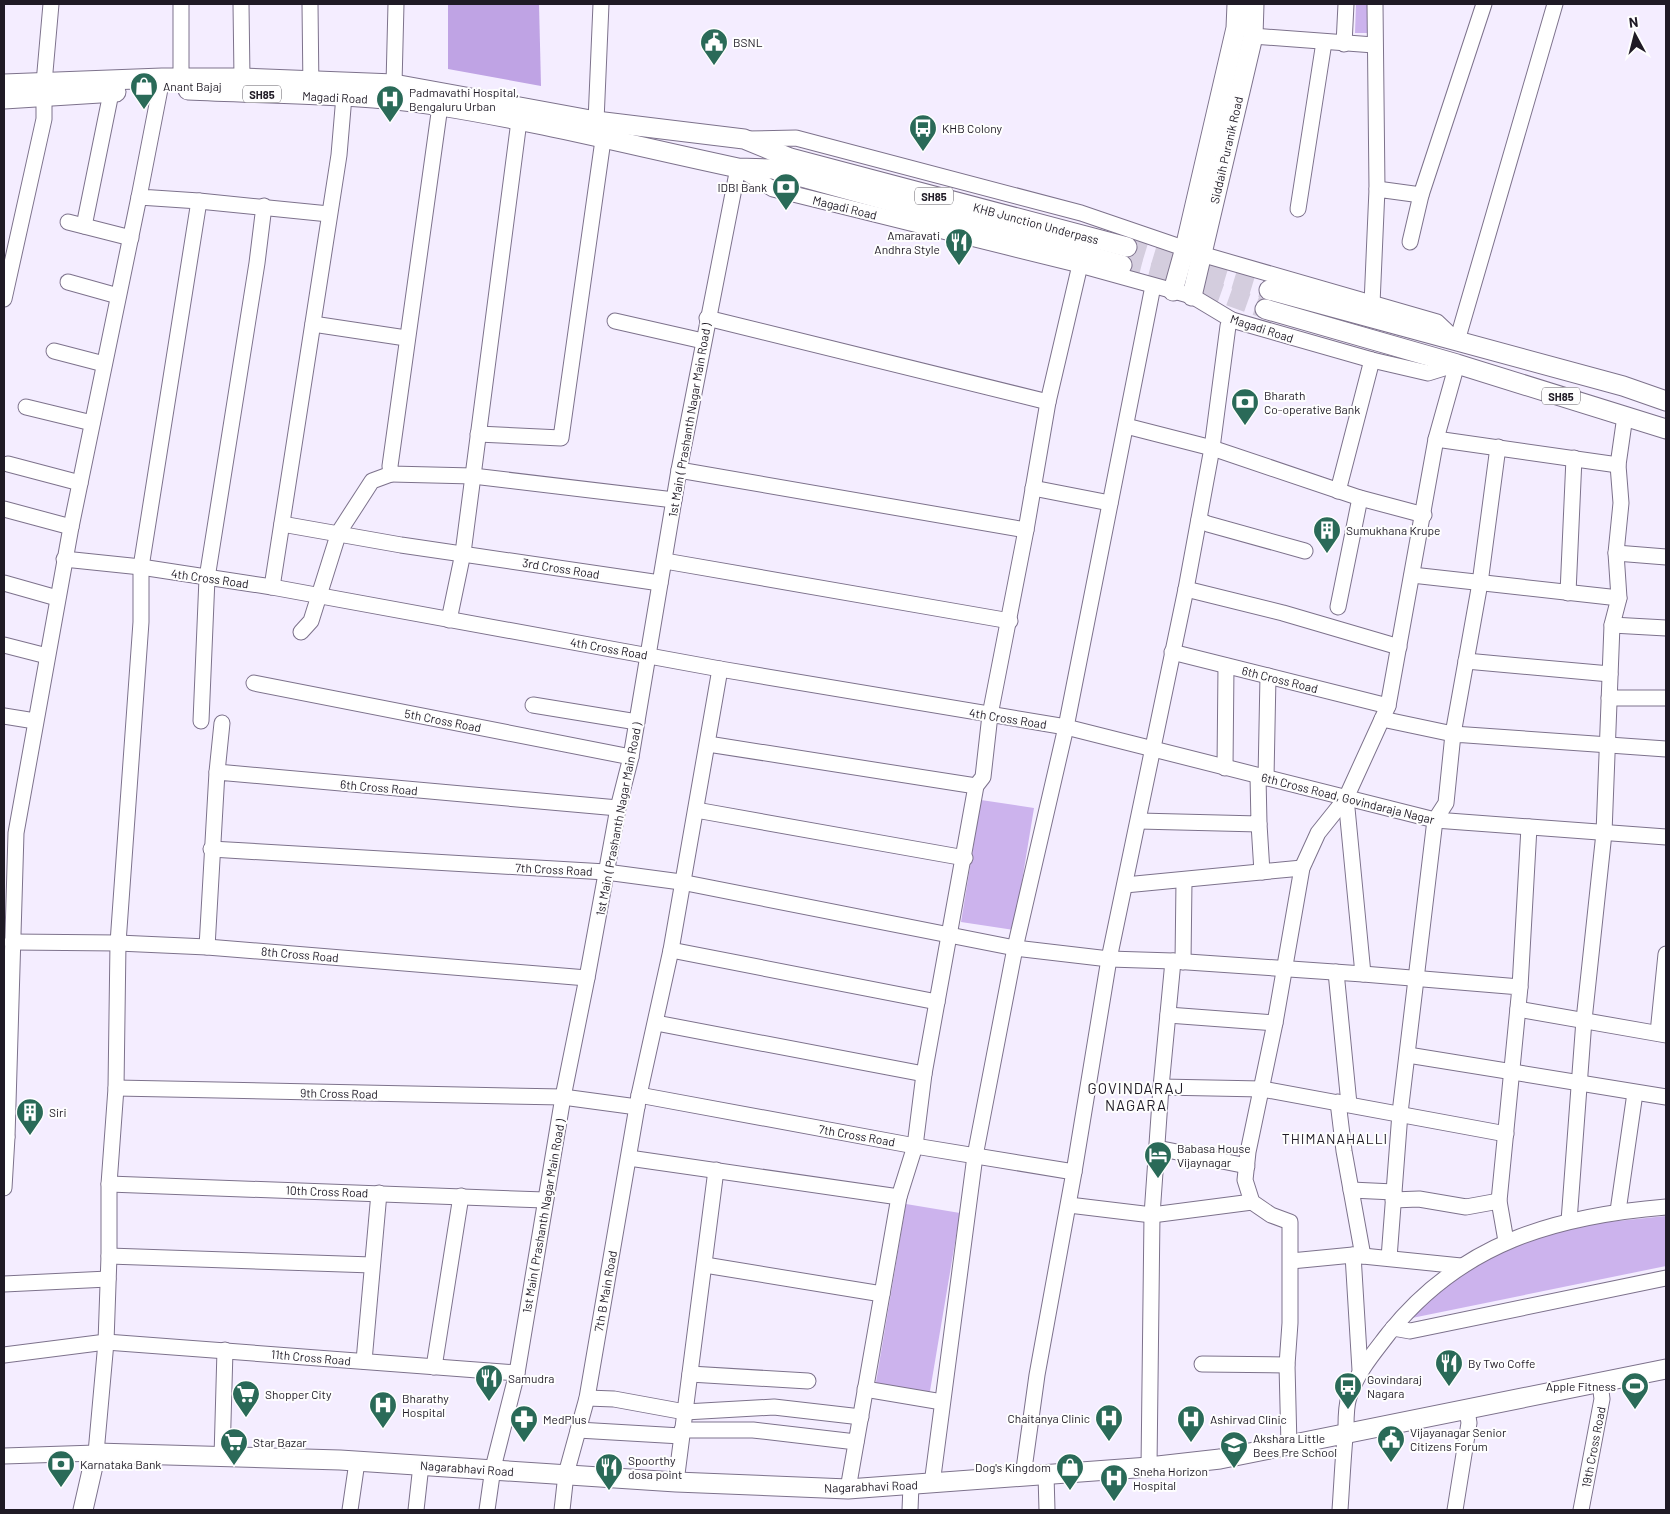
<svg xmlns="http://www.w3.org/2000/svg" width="1670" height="1514" viewBox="0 0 1670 1514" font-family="Barlow,sans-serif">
<rect width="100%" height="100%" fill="#f4edff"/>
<!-- green -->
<g fill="#ccb3ed">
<polygon points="1356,4 1368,4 1368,33 1355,33"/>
<polygon points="981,800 1034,808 1014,930 961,922"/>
<polygon points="906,1204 960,1213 929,1397 875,1388"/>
<polygon points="1666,1216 1666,1266 1407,1319 1421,1303 1488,1254 1578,1225"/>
</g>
<!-- forest -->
<polygon fill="#bfa3e4" points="448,4 539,4 541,86 448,69"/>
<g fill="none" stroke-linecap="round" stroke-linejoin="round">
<!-- major-tunnel -->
<g stroke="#d4cdde" stroke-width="19" stroke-dasharray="19 9" stroke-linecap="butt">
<polyline points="1127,247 1269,290"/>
<polyline points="1122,265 1192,283 1265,309"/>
</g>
<!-- minor casing -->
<g stroke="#7d728c" stroke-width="17">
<g id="minor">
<polyline points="241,4 242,78"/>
<polyline points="310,4 311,92"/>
<polyline points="1375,4 1377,189"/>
<polyline points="1253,36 1374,45"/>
<polyline points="1344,44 1346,4"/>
<polyline points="181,79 181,4"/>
<polyline points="44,83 51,4"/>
<polyline points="394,84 396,4"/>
<polyline points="440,106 390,466 391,474 473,476 674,500"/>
<polyline points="596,121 601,4"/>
<polyline points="746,139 796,138 1081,213 1201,254 1437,322 1457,341 1555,4"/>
<polyline points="199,201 329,214"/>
<polyline points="1298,209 1324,42"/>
<polyline points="68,222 131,238"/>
<polyline points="84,226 111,93"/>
<polyline points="1410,242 1421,195"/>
<polyline points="68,282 118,296"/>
<polyline points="4,299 44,119 44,98"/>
<polyline points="1372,304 1377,189 1421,195 1484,4"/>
<polyline points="707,318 1048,402"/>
<polyline points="615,321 703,341"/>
<polyline points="313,324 406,338"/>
<polyline points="54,351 104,364"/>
<polyline points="26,407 92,423"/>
<polyline points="1126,426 1212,448 1360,498 1424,515"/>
<polyline points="478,434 561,438 603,140"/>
<polyline points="1436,439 1618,465"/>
<polyline points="8,464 80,483"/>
<polyline points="679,470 1026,530"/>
<polyline points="1033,488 1110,503"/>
<polyline points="1338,491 1372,360"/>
<polyline points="4,509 71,527 16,833 7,1137 4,1137"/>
<polyline points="1199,520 1208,524 1305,551"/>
<polyline points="282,524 401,545 660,583"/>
<polyline points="71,527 139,197"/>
<polyline points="1616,553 1666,557"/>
<polyline points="64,559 141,567 272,587 720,669 1066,727 1435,820 1666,837"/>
<polyline points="665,561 1010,621"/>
<polyline points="1412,575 1619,598"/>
<polyline points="4,583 57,598"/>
<polyline points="272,587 339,155 344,96"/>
<polyline points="1186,589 1283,613 1399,647"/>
<polyline points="1568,593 1574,458"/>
<polyline points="1338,607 1360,498"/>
<polyline points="449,620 463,553 519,121"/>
<polyline points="1612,625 1666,628"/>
<polyline points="301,632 311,621 339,532 372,481 391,474"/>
<polyline points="4,645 47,656"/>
<polyline points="1172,652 1388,706"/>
<polyline points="1466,661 1610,674"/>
<polyline points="254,683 631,757"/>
<polyline points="1609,698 1666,698"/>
<polyline points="533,705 637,722"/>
<polyline points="4,716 35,721"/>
<polyline points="1382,719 1453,734 1480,583 1498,447"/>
<polyline points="201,721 207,578 257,263 264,206"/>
<polyline points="708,744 976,786"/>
<polyline points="1225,768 1226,666"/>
<polyline points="217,772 222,723"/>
<polyline points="1266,778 1268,676"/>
<polyline points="1346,798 1363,974"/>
<polyline points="696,810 965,858"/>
<polyline points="1139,821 1259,824 1258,776"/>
<polyline points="1259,824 1262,872"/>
<polyline points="211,849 606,872 681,882 1015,948 1109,959 1173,961 1363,974 1520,987 1499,1201 1506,1241"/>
<polyline points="1125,885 1302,868"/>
<polyline points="12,942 118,943 207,947 587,978"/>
<polyline points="207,947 217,772 618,808"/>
<polyline points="671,950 937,1002"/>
<polyline points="1183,962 1184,881"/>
<polyline points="1336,972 1349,1104"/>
<polyline points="1520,987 1529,827"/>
<polyline points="1518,1009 1666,1035"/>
<polyline points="1168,1015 1275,1023"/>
<polyline points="656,1023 924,1074"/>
<polyline points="1658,1033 1666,954"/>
<polyline points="1408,1055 1666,1097"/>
<polyline points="1161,1087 1262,1089 1506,1134"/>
<polyline points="116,1088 563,1097 637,1107"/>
<polyline points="639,1095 915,1146 1074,1172"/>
<polyline points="1338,1102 1344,1151 1363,1256"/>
<polyline points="1157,1148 1247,1166"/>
<polyline points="629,1158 899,1197"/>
<polyline points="109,1184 545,1200"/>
<polyline points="4,1188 7,1137"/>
<polyline points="1351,1190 1394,1192"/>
<polyline points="1393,1200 1419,1199 1466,1207 1499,1201"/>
<polyline points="1069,1205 1152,1215 1252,1202"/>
<polyline points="1618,1211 1635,1093"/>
<polyline points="1569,1221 1584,1020 1604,833 1612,625 1619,598 1616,553 1621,503 1618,465 1625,416"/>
<polyline points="1353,1255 1360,1370"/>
<polyline points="109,1256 372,1265"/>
<polyline points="1389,1258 1400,1113 1435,820 1446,803 1453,734 1666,749"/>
<polyline points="1291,1261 1353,1255 1461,1266"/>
<polyline points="705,1265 882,1294"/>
<polyline points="4,1284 108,1279"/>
<polyline points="1393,1328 1410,1331 1666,1278"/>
<polyline points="4,1355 106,1342 517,1373"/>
<polyline points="364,1361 379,1193"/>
<polyline points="1202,1364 1287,1365"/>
<polyline points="434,1367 461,1196"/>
<polyline points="690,1374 808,1381"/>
<polyline points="865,1389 942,1402"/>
<polyline points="587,1398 614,1399 685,1412 774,1407 861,1417"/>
<polyline points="578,1430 681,1436"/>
<polyline points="682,1430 753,1430 856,1442"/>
<polyline points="1289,1446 1287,1365 1290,1323 1290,1222 1271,1215 1252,1202 1245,1180 1248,1152 1275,1023 1302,868 1318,833 1346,798 1388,706 1436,439 1457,364"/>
<polyline points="4,1456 96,1453 106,1342 109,1256 109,1184 116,1088 118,943 141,622 141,567 199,201 139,197 160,89"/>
<polyline points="222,1457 225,1350"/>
<polyline points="1149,1467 1152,1215 1161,1087 1173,961"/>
<polyline points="1046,1475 1047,1510"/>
<polyline points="1023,1476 1037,1375 1074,1172 1109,959 1186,589 1212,448 1228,326 1232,320"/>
<polyline points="676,1482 716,1170"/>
<polyline points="932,1484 975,1156 1015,948 1066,727 1153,286"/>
<polyline points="848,1489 899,1197 915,1146 924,1074 976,786 983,777 990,715 1026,530 1048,402 1080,265"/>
<polyline points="350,1510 357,1462"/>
<polyline points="416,1510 421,1465"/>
<polyline points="487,1510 493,1468 517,1373 563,1097 587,978 618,808 631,757 679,470 738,168 773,189 1080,265 1192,296 1232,320 1372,360 1428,373 1457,364"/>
<polyline points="562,1510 566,1474 587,1398 639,1095 671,950 720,669"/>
<polyline points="910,1510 911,1485"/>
<path d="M1340,1510C1342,1482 1343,1455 1346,1427C1346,1417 1346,1406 1349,1397C1357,1372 1373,1354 1389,1333C1461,1243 1555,1216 1666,1207"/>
<polyline points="1455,1510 1469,1423 1467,1410"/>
<polyline points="1581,1510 1602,1399 1600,1383"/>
</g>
</g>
<!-- major casing -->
<g stroke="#7d728c" stroke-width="21">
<g id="major">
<polyline points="4,84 162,78 242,78 394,84 596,121 744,139 790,158 1127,247"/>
<path d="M188,90C272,94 358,93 441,106C541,122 639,147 738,168L773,169L1122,265"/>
<polyline points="4,99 116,92"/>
<polyline points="1269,290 1623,386 1666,401"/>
<polyline points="1173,291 1185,248 1236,28 1237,4"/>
<polyline points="1192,296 1253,36 1254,4"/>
<polyline points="1265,309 1457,364 1666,429"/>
<polyline points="83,1510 96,1453 340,1460 676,1482 848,1489 1149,1467 1220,1459 1666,1369"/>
</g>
</g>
<!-- minor -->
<use href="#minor" stroke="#fff" stroke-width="15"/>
<!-- major -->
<use href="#major" stroke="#fff" stroke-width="19"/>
</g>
<!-- icons -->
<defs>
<g id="civic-pin" transform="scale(1.4375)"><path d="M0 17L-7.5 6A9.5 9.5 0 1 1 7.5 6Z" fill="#2a6a58" stroke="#fefefe"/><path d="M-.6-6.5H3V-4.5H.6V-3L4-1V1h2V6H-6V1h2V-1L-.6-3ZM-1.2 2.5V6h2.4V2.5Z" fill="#fff"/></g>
<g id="shop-pin" transform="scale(1.4375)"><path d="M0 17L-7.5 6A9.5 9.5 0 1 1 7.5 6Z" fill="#2a6a58" stroke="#fefefe"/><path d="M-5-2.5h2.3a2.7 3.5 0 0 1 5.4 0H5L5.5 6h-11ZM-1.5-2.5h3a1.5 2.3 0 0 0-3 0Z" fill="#fff"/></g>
<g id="hospital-pin" transform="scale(1.4375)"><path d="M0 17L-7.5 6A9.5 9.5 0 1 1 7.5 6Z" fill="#2a6a58" stroke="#fefefe"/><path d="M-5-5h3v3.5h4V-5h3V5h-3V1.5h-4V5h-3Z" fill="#fff"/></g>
<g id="bus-pin" transform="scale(1.4375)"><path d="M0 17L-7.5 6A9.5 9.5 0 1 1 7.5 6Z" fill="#2a6a58" stroke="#fefefe"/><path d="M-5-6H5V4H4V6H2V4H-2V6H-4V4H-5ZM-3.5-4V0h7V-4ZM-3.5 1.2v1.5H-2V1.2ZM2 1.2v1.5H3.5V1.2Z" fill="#fff"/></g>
<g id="bank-pin" transform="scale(1.4375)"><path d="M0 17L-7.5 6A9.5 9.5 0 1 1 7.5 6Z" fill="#2a6a58" stroke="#fefefe"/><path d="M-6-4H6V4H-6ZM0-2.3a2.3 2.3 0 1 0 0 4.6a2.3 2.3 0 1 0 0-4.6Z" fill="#fff"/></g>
<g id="restaurant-pin" transform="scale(1.4375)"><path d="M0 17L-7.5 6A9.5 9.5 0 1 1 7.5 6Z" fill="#2a6a58" stroke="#fefefe"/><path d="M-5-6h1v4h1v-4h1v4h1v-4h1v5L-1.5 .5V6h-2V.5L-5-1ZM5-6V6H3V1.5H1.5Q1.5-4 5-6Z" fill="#fff"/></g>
<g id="building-pin" transform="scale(1.4375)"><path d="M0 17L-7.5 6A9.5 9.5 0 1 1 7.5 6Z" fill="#2a6a58" stroke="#fefefe"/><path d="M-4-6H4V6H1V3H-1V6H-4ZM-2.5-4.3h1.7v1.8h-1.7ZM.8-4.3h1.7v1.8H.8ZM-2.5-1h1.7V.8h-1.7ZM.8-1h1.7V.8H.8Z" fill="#fff"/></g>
<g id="hotel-pin" transform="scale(1.4375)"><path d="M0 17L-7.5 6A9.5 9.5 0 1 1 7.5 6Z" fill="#2a6a58" stroke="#fefefe"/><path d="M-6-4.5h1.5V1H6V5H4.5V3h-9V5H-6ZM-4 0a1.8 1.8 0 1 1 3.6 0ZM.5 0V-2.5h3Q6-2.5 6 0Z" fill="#fff"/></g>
<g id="stadium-pin" transform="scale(1.4375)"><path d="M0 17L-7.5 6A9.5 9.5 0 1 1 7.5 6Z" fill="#2a6a58" stroke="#fefefe"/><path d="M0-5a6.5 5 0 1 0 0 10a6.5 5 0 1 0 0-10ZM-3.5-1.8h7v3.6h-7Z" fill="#fff"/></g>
<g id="supermarket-pin" transform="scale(1.4375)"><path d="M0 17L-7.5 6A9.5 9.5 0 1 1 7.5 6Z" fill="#2a6a58" stroke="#fefefe"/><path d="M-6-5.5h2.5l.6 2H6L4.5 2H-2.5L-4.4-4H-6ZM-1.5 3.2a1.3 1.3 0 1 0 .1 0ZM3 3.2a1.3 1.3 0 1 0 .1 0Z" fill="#fff"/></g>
<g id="pharmacy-pin" transform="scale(1.4375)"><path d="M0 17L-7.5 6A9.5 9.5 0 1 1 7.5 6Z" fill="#2a6a58" stroke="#fefefe"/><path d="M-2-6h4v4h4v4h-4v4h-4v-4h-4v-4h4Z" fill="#fff"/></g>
<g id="school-pin" transform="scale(1.4375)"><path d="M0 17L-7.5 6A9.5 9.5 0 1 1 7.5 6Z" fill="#2a6a58" stroke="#fefefe"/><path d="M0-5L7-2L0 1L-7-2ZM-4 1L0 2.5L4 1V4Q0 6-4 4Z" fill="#fff"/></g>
</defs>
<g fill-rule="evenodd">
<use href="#civic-pin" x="714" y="42"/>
<use href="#shop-pin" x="144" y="86"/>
<use href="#hospital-pin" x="390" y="99"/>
<use href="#bus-pin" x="923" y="128"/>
<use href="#bank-pin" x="786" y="187"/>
<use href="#restaurant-pin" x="959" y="242"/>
<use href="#bank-pin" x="1245" y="402"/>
<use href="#building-pin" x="1327" y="530"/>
<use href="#building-pin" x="30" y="1112"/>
<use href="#hotel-pin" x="1158" y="1155"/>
<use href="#restaurant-pin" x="1449" y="1363"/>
<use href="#restaurant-pin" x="489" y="1378"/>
<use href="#bus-pin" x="1348" y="1386"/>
<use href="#stadium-pin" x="1635" y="1386"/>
<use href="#supermarket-pin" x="246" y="1394"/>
<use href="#hospital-pin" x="383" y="1405"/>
<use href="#hospital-pin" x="1109" y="1418"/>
<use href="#pharmacy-pin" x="524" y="1419"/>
<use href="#hospital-pin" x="1191" y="1419"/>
<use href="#civic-pin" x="1391" y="1439"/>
<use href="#supermarket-pin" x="234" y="1442"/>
<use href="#school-pin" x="1234" y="1445"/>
<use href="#bank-pin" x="61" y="1464"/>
<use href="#restaurant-pin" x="609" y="1467"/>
<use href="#shop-pin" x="1070" y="1467"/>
<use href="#hospital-pin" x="1114" y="1478"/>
</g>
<g text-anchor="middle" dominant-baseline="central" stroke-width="4" stroke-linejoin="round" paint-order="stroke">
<!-- shield labels -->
<g fill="#fefefe" stroke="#625e66" stroke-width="1">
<rect x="243" y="85.5" width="38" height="17" rx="4"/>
<rect x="915" y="187.5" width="38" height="17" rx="4"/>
<rect x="1542" y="387.5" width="38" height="17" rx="4"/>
</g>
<g font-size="11" font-weight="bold" fill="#1f1a25">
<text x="262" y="94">SH85</text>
<text x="934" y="196">SH85</text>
<text x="1561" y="396">SH85</text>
</g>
<!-- poi labels -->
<g font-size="12" fill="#1f1a25" stroke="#fefefe" text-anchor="start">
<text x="733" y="42">BSNL</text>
<text x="163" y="86">Anant Bajaj</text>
<text x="409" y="92">Padmavathi Hospital,<tspan x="409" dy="14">Bengaluru Urban</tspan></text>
<text x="942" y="128">KHB Colony</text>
<text x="767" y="187" text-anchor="end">IDBI Bank</text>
<text x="940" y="235" text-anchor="end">Amaravati<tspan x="940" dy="14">Andhra Style</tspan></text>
<text x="1264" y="395">Bharath<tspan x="1264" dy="14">Co-operative Bank</tspan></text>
<text x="1346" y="530">Sumukhana Krupe</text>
<text x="49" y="1112">Siri</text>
<text x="1177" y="1148">Babasa House<tspan x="1177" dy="14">Vijaynagar</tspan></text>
<text x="1468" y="1363">By Two Coffe</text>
<text x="508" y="1378">Samudra</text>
<text x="1367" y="1379">Govindaraj<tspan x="1367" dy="14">Nagara</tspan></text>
<text x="1616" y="1386" text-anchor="end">Apple Fitness</text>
<text x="265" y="1394">Shopper City</text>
<text x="402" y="1398">Bharathy<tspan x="402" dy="14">Hospital</tspan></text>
<text x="1090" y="1418" text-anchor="end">Chaitanya Clinic</text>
<text x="543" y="1419">MedPlus</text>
<text x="1210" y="1419">Ashirvad Clinic</text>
<text x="1410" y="1432">Vijayanagar Senior<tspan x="1410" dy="14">Citizens Forum</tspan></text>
<text x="1253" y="1438">Akshara Little<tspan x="1253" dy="14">Bees Pre School</tspan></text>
<text x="253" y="1442">Star Bazar</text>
<text x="628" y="1460">Spoorthy<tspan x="628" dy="14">dosa point</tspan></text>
<text x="80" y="1464">Karnataka Bank</text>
<text x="1051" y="1467" text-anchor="end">Dog's Kingdom</text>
<text x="1133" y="1471">Sneha Horizon<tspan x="1133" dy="14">Hospital</tspan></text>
</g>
<!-- street labels -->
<g font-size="12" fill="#1f1a25" stroke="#fefefe">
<text transform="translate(335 97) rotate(3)">Magadi Road</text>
<text transform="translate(1226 150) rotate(-77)">Siddaih Puranik Road</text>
<text transform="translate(845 207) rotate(14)">Magadi Road</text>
<text transform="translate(1036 223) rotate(15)">KHB Junction Underpass</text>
<text transform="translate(1262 328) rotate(18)">Magadi Road</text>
<text transform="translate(689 420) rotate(-80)">1st Main ( Prashanth Nagar Main Road )</text>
<text transform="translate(561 568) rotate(9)">3rd Cross Road</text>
<text transform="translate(210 578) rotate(8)">4th Cross Road</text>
<text transform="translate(609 648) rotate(10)">4th Cross Road</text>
<text transform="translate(1280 679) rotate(14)">6th Cross Road</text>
<text transform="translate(1008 718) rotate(9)">4th Cross Road</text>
<text transform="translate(443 720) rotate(11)">5th Cross Road</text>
<text transform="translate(379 787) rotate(5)">6th Cross Road</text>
<text transform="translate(1348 798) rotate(14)">6th Cross Road, Govindaraja Nagar</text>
<text transform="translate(618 819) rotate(-79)">1st Main ( Prashanth Nagar Main Road )</text>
<text transform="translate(554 869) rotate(3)">7th Cross Road</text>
<text transform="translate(300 954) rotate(5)">8th Cross Road</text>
<text transform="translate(339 1093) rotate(1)">9th Cross Road</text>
<text transform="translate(857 1135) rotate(10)">7th Cross Road</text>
<text transform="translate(327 1191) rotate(2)">10th Cross Road</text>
<text transform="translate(543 1216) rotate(-80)">1st Main ( Prashanth Nagar Main Road )</text>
<text transform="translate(605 1291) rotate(-80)">7th B Main Road</text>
<text transform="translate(311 1357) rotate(5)">11th Cross Road</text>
<text transform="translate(1593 1447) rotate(-79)">19th Cross Road</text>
<text transform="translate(467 1468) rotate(4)">Nagarabhavi Road</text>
<text transform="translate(871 1486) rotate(-2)">Nagarabhavi Road</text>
</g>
<!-- neighbourhood labels -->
<g font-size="14" letter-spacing="1" fill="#1f1a25" stroke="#fefefe">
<text x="1335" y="1138">THIMANAHALLI</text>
</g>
<!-- quarter labels -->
<g font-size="15" letter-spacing="1" fill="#1f1a25" stroke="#fefefe">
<text x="1136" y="1088">GOVINDARAJ<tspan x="1136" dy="17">NAGARA</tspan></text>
</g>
</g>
<!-- border -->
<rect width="1670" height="1514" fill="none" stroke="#1f1a25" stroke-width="10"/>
<!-- north arrow -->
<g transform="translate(1635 35) rotate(353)" stroke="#fefefe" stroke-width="4" paint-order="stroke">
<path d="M0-4L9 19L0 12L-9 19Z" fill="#1f1a25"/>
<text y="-8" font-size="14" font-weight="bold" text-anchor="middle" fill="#1f1a25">N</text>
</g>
</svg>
